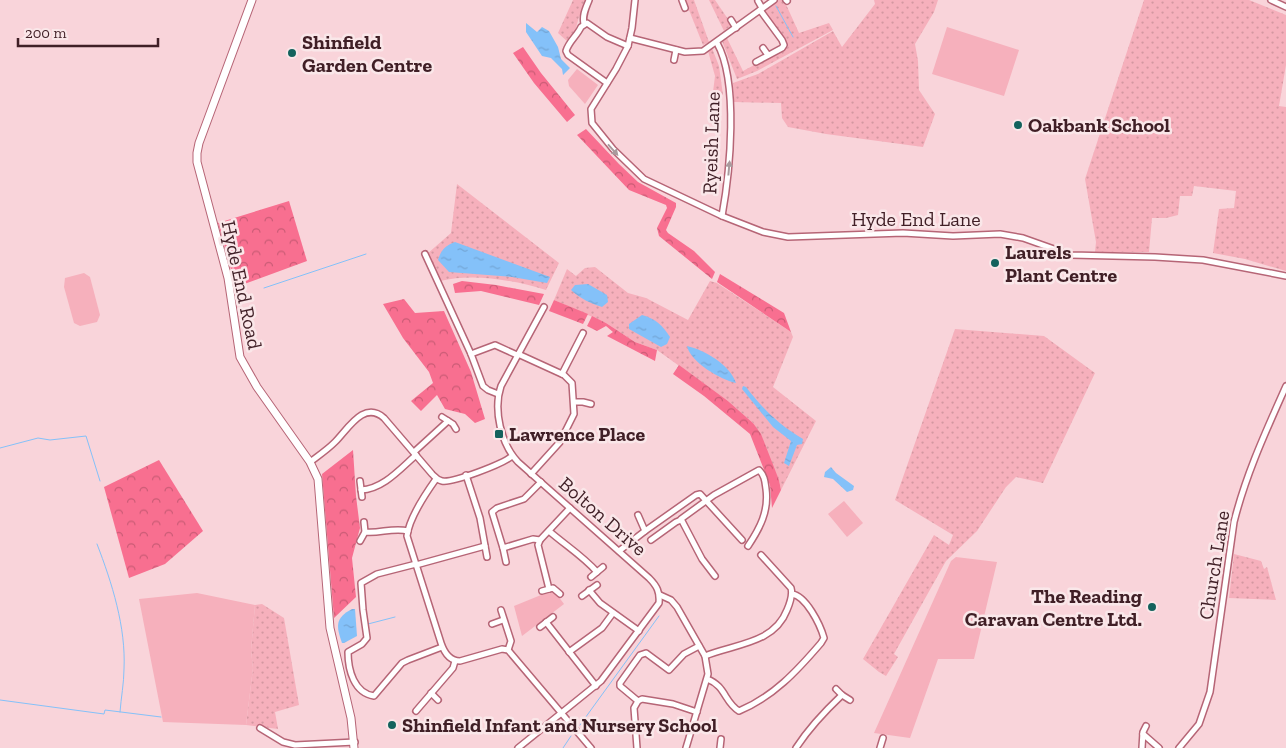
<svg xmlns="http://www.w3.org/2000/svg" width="1286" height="748" viewBox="0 0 1286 748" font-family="'Zilla Slab',serif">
<defs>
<pattern id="grass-dots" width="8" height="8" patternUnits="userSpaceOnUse" patternTransform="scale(1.25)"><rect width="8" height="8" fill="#f6b0bc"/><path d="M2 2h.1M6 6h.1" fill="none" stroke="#d497a1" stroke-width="1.8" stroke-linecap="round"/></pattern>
<pattern id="forest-crowns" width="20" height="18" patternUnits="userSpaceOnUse" patternTransform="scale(1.25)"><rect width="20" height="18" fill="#f86f90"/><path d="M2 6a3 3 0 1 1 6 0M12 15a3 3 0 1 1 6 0" fill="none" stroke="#ca5b75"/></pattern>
<pattern id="water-ripples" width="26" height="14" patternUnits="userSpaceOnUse" patternTransform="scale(1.25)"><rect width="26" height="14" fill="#84c1f9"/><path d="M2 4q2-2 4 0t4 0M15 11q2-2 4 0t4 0" fill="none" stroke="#73a5d5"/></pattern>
</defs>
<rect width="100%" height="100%" fill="#f9d4da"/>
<!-- grass -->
<g fill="url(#grass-dots)">
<polygon points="573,0 587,0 579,17 574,35 568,42 558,33"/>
<polygon points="685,0 694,0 709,42 703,45"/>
<polygon points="709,0 715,0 732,25 724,31"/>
<polygon points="779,0 784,0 799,33 829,23 833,30 757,71 737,79 722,41 727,38 743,71 788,47 764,11"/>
<polygon points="874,0 938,0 934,12 915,44 918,61 919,90 935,114 923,147 826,134 788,127 782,118 781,103 734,102 733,83 758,74 833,31 842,47 875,4"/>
<polygon points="1144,0 1249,0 1286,15 1286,65 1279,106 1286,107 1286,271 1245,259 1213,253 1219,209 1234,208 1236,191 1194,186 1192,196 1180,196 1178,215 1166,218 1152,218 1149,252 1095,252 1096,242 1085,179"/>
<polygon points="712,48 719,66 723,95 713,92 715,76 708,51"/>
<path d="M457,184L559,263L546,290C513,280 474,273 440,281L427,254L451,233Z"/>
<polygon points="595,267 628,293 646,298 688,320 710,281 717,283 791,332 793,337 773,387 816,421 781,490 779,480 753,423 728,401 657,350 635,342 606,323 554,300 567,269 576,276 585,268"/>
<polygon points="955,329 1044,336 1095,373 1043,483 1016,477 1006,487 977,531 946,561 894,654 898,657 886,676 879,672 863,659 934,535 949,545 953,535 895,500"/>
<polygon points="1234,554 1261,561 1264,569 1267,567 1276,600 1229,598"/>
<polygon points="262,604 284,618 299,705 275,712 278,729 246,725 253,668 251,650 255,605"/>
</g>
<!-- forest -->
<g fill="url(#forest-crowns)">
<polygon points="523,47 541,73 575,115 567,122 534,83 513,53"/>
<polygon points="586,129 619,164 638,182 676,203 676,207 666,230 668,233 694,251 715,272 712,279 659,236 657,228 667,208 666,205 629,190 577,135"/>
<polygon points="289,201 307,261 236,287 218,223"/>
<polygon points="720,274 784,313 791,332 717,282"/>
<polygon points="462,281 496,285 544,294 539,305 481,291 455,293 453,284"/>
<polygon points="404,299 415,313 444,311 471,372 485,419 475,423 465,414 445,409 437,395 421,411 411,401 433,383 429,372 403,338 383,304"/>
<polygon points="554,300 588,314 583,324 549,311"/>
<polygon points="592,316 606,323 635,342 657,350 655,361 607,336 613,332 606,326 597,331 587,326"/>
<polygon points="679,365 728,401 753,423 761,434 779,480 781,490 772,508 770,485 750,434 704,396 673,374"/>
<polygon points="353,450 356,496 360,528 352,558 356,597 334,618 322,474"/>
<polygon points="159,460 203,531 165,564 129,578 104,487"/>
</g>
<!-- park -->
<g fill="#f6b0bc">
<polygon points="947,27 1019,50 1004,96 932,74"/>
<polygon points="577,69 598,85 585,104 569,86 568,80"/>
<polygon points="84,273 90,277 100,315 97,322 80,326 74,323 64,287 65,278"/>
<polygon points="844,501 863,523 847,537 828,514"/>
<polygon points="956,557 997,562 974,659 938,659 910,738 874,733 951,561"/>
<polygon points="555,592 564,604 522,636 514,606 541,595"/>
<polygon points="197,593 255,605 251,650 253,668 246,725 163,722 139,599"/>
</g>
<!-- water -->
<g fill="url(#water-ripples)">
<polygon points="526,23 537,32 542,27 549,31 558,47 561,59 570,68 563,75 562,69 551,58 542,56 526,32"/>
<path d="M455,242L550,277L547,283L512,277L449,272L438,260C441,250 445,246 455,242Z"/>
<path d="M588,284L607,295L608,302L602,307C590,303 581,299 571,290L575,285Z"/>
<path d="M642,315C656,319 662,325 670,337L667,344L661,347L629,329V324Z"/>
<path d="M687,346C705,350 730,365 736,383C721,380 690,362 687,346Z"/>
<path d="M743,386L746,387C763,409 779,425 803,439L802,444L797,445L789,466L784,463L791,441L773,427L742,389Z"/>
<polygon points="831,467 836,473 854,486 853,490 847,492 833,479 824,477 825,472"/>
<path d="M352,609H355L357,636L344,643H342C336,626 335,618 352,609Z"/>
</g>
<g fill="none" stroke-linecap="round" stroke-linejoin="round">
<!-- stream -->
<g stroke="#84c1f9" stroke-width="1">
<polyline points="776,6 793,37"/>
<polyline points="264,288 366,254"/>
<polyline points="0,448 38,438 50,440 86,436 100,481"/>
<path d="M97,544C112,583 126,627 124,669C124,683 121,698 120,712"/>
<polyline points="368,624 395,617"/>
<polyline points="0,700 104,714 105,710 161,717"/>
<polyline points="580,725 659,616"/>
<polyline points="563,748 571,736"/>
</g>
<!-- street casing -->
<g stroke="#b66576" stroke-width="8">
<g id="street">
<polyline points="635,0 632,28 628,46 616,69 591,109 592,123 613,149 644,179 722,216 763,232 788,237 903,233 953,236 1000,234 1023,238 1071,255 1155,257 1203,260 1286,276"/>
<polyline points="682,0 685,8"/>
<polyline points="786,0 787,1"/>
<polyline points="1271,0 1286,7"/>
<polyline points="758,1 762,8"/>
<polyline points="731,20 736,28"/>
<path d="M584,24C582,15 586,8 589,0"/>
<polyline points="630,38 685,52 703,51 774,0"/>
<path d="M717,43C739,82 730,172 722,216"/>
<polyline points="763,48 768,55"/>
<polyline points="674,60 676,50"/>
<polyline points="756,62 782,48 784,45 782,40 760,10"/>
<path d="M607,83L568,55L566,51C569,41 577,36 581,27L587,23L607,37L628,46"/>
<polyline points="425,254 471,354 483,386 488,390 498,394"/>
<polyline points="471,354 495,345 517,355"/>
<polyline points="518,354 564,375 572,383 574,414 560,442 531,474"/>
<polyline points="562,374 583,333"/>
<polyline points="574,402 583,402 591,404"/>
<polyline points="442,417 453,424 456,429"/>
<polyline points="414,452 448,421"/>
<path d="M310,462C318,456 327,450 335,442C348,429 364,400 384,418L432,474C435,477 437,480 442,481C453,483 503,464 512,456"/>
<polyline points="466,475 480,518 487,557"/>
<path d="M436,479C426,493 409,519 407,536L441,643C444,652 449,661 460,661L502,649L508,650L591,748"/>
<polyline points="360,481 362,497"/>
<path d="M361,490C383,489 400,469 416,455"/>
<path d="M549,531C565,545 583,556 597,572"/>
<polyline points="645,531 696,495 700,494 742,540"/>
<path d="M365,532C379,534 393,527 408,531"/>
<polyline points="540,540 533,539 503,548 492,512 497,508 524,499 541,482"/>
<polyline points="651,540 676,522 681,520"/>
<polyline points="360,541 365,532 364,522"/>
<polyline points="503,548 506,562"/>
<polyline points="619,551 645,531 638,515"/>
<path d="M416,564L377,574L361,583L363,610L367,638L362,644L348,652C348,670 354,693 374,696L402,663L408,660L442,647"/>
<polyline points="416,565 485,546"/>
<path d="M715,576L702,559L681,519L714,495L759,470C765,476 765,482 766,489C769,511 760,528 748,546"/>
<polyline points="591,577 603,567"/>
<polyline points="549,589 538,545 540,540 570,508"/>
<polyline points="589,590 600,603 639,631"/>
<polyline points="542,591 553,588 560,594"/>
<polyline points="660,595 671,600 677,607 705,656 708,674 686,748"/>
<polyline points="582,596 597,585"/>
<polyline points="501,610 511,641 508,650"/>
<polyline points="546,622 596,686"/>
<polyline points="492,624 503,620"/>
<polyline points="540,627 553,617"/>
<polyline points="569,652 602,628 613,613"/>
<path d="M705,656C734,644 774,644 787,610C790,603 793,595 791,588L761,555"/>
<path d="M707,679C726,686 724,702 739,711C773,697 797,671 821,643L824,638C820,624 806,596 792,594"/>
<polyline points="836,689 842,695 850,700"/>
<polyline points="431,693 438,700"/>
<polyline points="638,701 620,686 620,683 640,655 646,653 669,670 684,654 699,646"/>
<polyline points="416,711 453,668 455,661"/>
<polyline points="260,728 283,742 295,745 355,742"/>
<polyline points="1143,734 1159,748"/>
<path d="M518,748L601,681L659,603C660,592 657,586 649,578L518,462C501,444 493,410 501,386L544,307"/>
<polyline points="637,748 634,708 638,701 642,699 673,704 697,712"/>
<polyline points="720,748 721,739"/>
<path d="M796,748C809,728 824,712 842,695"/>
<polyline points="880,748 883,738"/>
<polyline points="1142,748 1143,732 1146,726"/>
<path d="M1179,748L1199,724L1210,692L1234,522C1246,474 1266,431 1286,386"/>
</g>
</g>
<!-- secondary casing -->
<g stroke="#b66576" stroke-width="9">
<polyline id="secondary" points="252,0 199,143 197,153 197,162 228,278 240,357 257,387 310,462 318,479 330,628 351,718 354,748"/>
</g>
<!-- street -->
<use href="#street" stroke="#fff" stroke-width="5"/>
<!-- secondary -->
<use href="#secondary" stroke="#fff" stroke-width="7"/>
</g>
<!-- one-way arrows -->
<defs><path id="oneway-solid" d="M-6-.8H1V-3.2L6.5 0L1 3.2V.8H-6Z" transform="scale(1.25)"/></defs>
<g fill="#a99a9d">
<use href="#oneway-solid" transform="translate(613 150) rotate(48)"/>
<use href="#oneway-solid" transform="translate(729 168) rotate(-85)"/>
</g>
<!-- markers -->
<g fill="#14625d" stroke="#fae7e9" stroke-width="2">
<circle cx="292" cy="53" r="5"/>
<circle cx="1018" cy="125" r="5"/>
<circle cx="995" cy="263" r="5"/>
<rect x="494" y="429" width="10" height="10" rx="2.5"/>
<circle cx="1152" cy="607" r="5"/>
<circle cx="392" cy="725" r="5"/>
</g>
<g text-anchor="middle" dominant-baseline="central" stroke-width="5" stroke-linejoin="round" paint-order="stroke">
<!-- poi labels -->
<g font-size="20" font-weight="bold" fill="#401f26" stroke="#fae7e9" text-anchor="start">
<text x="302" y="42">Shinfield<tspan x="302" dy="23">Garden Centre</tspan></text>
<text x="1028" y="125">Oakbank School</text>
<text x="1005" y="252">Laurels<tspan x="1005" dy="23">Plant Centre</tspan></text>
<text x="509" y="434">Lawrence Place</text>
<text x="1142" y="596" text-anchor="end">The Reading<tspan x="1142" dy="23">Caravan Centre Ltd.</tspan></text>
<text x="402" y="725">Shinfield Infant and Nursery School</text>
</g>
<!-- street labels -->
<g font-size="20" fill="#401f26" stroke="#fae7e9">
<text transform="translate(711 143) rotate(-88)">Ryeish Lane</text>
<text x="916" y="219">Hyde End Lane</text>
<text transform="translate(242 285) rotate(78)">Hyde End Road</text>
<text transform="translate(603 516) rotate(41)">Bolton Drive</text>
<text transform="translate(1214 565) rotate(-81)">Church Lane</text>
</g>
</g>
<!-- scale -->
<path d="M18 38v8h140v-8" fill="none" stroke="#401f26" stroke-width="2.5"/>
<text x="25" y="38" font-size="15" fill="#401f26" stroke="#fae7e9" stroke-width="4" paint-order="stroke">200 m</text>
</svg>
